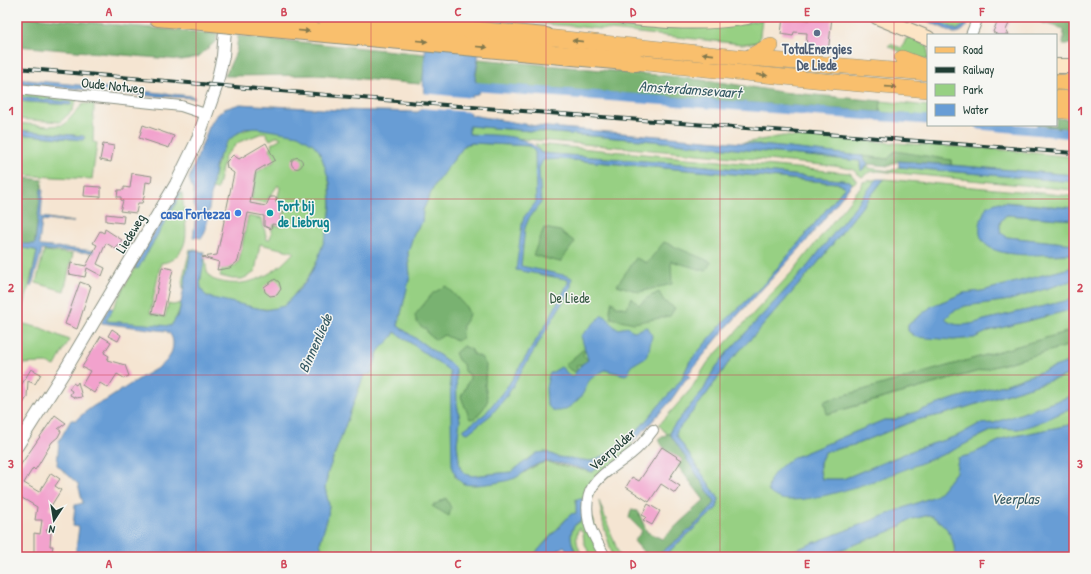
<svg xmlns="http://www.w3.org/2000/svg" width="1091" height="574" viewBox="0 0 1091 574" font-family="'Patrick Hand',sans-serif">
<rect width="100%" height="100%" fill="#f6f6f2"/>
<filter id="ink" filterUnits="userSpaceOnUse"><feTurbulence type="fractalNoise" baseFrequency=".025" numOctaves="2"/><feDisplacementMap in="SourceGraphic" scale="8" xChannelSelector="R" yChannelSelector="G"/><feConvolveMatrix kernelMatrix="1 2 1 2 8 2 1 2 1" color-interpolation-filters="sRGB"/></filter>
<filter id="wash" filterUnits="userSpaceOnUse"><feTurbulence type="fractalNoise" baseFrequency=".012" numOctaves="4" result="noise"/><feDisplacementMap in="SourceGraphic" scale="16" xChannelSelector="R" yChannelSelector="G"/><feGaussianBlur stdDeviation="0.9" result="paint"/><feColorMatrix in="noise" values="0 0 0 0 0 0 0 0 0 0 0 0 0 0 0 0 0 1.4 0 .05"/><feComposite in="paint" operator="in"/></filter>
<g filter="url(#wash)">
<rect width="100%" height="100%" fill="#f5e5d2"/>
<!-- green -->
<g fill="#97d083" stroke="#5b865c">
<polygon points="484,17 563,17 653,25 723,27 762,20 759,42 742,44 573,26 484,20"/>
<polygon points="929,17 969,17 965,25 957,30"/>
<polygon points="909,37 928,46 928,60 910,56 888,46 890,44 902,48 906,39"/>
<polygon points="17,92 77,99 72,111 60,122 17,119 17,101 70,105 71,103 17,97"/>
<polygon points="881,101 928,106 928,116 880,112"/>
<polygon points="83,104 94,104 93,142 97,143 92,179 17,175 17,134 83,140 83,136 17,130 17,123 48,126 64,125"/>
<polygon points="469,126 653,141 860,161 860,168 864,169 868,164 869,168 890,171 899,167 1074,182 1074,190 878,171 870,172 862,177 852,169 835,166 469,134"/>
<path d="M256,128C274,130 299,130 313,144C320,150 323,159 326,168C338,210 326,260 296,292C293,296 288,303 284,306C270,313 253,307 239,304C228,302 214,301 204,294L200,286L203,252L191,250L183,290L182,281L190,249L204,252L207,272L212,279C243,291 273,277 294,252L260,244L255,272L249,276L242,279H232L220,276L222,269L235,266L239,261L248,216L262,219L267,240L270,239L273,225L281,226L285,203L277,201L280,188L278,185L265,203L251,200L257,172L275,161L269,148L272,146L271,144L281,138L278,136L270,140L265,132L239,142L225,156L217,190L212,189C216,161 222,131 256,128Z"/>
<polygon points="783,136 993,149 1074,157 1074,175 951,165 951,160 889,159 743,143"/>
<path d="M471,143L530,146C542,160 543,159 561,159L837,183L845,187L766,282L690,361L681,380L630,439L633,442L631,446L633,450L605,469L588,503L603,557H591L584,542L583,533L579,528C574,538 578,548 583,557H578L571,540V533L574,526L581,521L576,499L577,513L565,520L532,557H324L320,543L328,516L329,505L325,488L328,472L364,375L374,369C376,360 377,351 383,344C387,339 392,338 395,332L446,368L450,372L452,440L455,477L464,484L475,485L499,482L515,478L537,465L546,462L592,472L591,461L558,457L546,452L537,453L511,472L472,476L465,474L460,468L457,444L460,420L449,362L398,326L410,276L408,252L414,233L422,222L423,210L435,184L465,145Z"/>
<polygon points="535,144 850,173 857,181 852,184 850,181 696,165 541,153"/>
<polygon points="877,179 806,268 726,354 713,371 704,389 671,429 670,434 667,434 659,425 691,389 708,362 794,270 858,190 861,188 863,182"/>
<polygon points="884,179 1074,196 1074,208 1005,202 987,207 1004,253 1054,255 1074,254 1074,267 982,291 964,293 932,306 908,325 908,330 912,335 953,340 974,338 989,331 1074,309 1074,330 825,401 828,414 1074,344 1074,360 1007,384 956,398 893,420 884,420 795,457 804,498 823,495 884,476 947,453 991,431 1004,428 1019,429 1066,411 1074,406 1074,424 1005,438 970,455 958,458 956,472 941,491 935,496 777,557 663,557 717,508 719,499 676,435 677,431 706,395 729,362 759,330 816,265"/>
<path d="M180,192L182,193C183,206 188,229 185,241C183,252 172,263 161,263L150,313L165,317L168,304L173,305L181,303C179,311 176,323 168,327L106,321L127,282Z"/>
<path d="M1007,215L1074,220V244L1007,237L1001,234C999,225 999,220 1007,215Z"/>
<polygon points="17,247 35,250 37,252 20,323 41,328 69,340 55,366 46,363 17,364"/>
<polygon points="44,251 73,254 64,291 36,283"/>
<path d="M1074,280V299L984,320C974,324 954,329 945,319L952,311L965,306L1010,300Z"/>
<path d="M1074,373V395L994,423L979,424L957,436L919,448L843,479H822C819,468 819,462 825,452L857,444L916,420L945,414Z"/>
<polygon points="599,501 620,557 613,557 604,527"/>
<path d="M929,515C947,524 955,537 955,557H811L896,529L909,520Z"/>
</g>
<!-- forest -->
<g fill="#79b271" stroke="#4c7852">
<polygon points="17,17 31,17 217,34 216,41 198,57 182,60 17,46"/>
<polygon points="1042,17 1074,17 1074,44 1063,44 1064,29 1040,22"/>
<polygon points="238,36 425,54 423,79 420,84 318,75 225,76 236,52"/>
<polygon points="479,59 668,76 726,83 781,92 881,101 880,112 477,83 475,79"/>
<polygon points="1056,118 1074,119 1074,129 1036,125 1056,125"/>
<polygon points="895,151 951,160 951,165 898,161 889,166 868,164 862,156 888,159"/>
<polygon points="17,177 43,180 34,246 17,244"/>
<polygon points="544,228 560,231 575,242 560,262 533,255"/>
<polygon points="664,242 711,262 706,271 671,261 672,284 639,292 617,285 636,258 647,263"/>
<path d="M446,286L466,307L469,313L468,317L463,325L462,338L457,341L444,335L436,340L428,334L426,329C419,326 416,323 415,315L433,293Z"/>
<polygon points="659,292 664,301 675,308 670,316 634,323 611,318 610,310 612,301 616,306 627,308 631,297 639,305 647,298"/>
<polygon points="1074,330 1074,344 827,414 824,401"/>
<polygon points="463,346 471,349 473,354 481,357 486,365 485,386 488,400 483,409 475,418 470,419 461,397 470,378 470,375 464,371 463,364 458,360 455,353"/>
<polygon points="586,347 583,355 589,361 584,364 576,365 578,373 570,370 565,365"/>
<path d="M667,434H670L715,502C707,518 671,544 656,557H648L634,541L642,531L629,518L631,510L638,511L647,532L662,539L704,500L658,440Z"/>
<polygon points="446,498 451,508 449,516 432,506"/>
</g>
<!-- water -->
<g fill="#689dd5" stroke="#446d84">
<path d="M428,17H484L475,79L476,83H479V93L472,96L469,112L471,115L536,126L743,143L862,156L868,164L861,171L860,161L653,141L469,126V134C494,136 525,132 541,153L696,165L850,181L852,184L804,244L726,328L688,374L690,378L686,379L669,403L633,442L630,439L681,380L690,361L721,325L766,282L845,187L837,183L561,159L543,160L539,168L541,203L529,218L525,228L521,266L568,276L572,278L571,287L563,302L507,396L491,415L468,433L464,432L463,430L485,414L509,384L548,321L568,283V280L565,279L516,270L522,224L524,217L536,202L535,152L530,146L471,143L465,145L435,184L423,210L422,222L414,233L408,252L410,276L398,326L449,362L456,369L457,403L460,420L457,444L460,468L465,474L472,476L511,472L537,453L546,452L558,457L591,461L618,449L619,452L592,472C581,468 558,462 547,462C535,462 526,472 517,477C509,482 473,487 465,484C457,482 454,472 452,465L450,372L446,368L395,332C391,341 383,344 378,352C374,359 375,367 371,374L364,375L328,472L325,488L329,505L328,516L320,543L324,557H75L79,527L73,526L75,505L83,503L78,484L57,465L59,441L71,420H76C84,413 95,403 105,401C116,394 127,386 139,379C153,369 172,365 173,344C173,338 171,334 166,331L101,323L109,307L113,309L106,321L171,326L179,313L191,250L204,252C207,268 192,286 208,297L266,310L284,306L305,283L316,264L328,229L331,205L330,183L320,152L313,144L298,135L256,128L244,129L235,135L227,142L216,162L206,229L202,238L193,237L196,215L194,205V193L189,179L209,127L215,117L224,109L240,104L340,110L418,112L422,108L424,94L423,79Z"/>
<path d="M919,17H929L957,30L965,25L969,17H971C968,25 964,33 954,33Z"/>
<polygon points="17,79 192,96 195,98 151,96 17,83"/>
<polygon points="17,97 70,102 72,104 70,105 17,101"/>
<polygon points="17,130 83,136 85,137 83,140 17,134"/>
<polygon points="898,161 1074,175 1074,182 899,167"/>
<path d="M877,179H884L816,265L759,330L729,362L706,395L677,431L676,435L719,499L717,508L663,557H656C671,544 707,518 715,502L670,434L671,429L704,389L713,371L726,354L806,268Z"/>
<polygon points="43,188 41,217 74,222 42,220 39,244 41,246 96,251 96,253 42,250 32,285 30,287 37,252 35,250 17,247 17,244 35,244 41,189"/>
<polygon points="178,192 181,193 179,198 138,269 134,267"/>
<path d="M999,202L1074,208V220L1007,215C999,220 999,225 1001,233L1007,237L1074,244V254C1040,253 954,268 987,206Z"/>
<path d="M1074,267V280L1010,300L965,306L952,312L945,319C954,329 974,324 984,320L1074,299V309L989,331L974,338L953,340L916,337L908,331V325L932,306L964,293L982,291Z"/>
<path d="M602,315C609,317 611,325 617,329L628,327C635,335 639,328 648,327L652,336L649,350L646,357L631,366L629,373L625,375L605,370C600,373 593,376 589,381C586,385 585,391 582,395C575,405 555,420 547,404L546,388L549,374L561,367C566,370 567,375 572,377L581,365L588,360L581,336Z"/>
<path d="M1074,360V373L945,414L916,420L857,444L825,452C819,462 818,468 822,479H843L919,448L957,436L979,424L994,423L1074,395V406C1063,413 1029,428 1018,429C1008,429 1000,427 991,431C976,437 962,447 947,453C905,469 834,500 790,500C781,500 774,497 768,491C768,474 782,465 795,457L884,420H893L956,398L1007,384Z"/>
<path d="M1074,424V557H955C955,537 947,524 929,515L909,520L896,529L835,552L811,557H777L935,496L941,491L956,472L958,458L970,455L1005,438Z"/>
<path d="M576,499H584L585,516C582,520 578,522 575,525C567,534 573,548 578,557H571L564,546L550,557H532L571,514L576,513Z"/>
</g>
<!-- pier -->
<polygon fill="#f5e5d2" points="422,93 473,98 471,112 420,108"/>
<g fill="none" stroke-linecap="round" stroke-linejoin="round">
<!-- canal -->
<g stroke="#689dd5" stroke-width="9">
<polyline points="467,86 928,120"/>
<polyline points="980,125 1074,134"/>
</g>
</g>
<g id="blocks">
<!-- building -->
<g fill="#f2a2cd">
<polygon points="783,17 809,20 809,17 832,17 828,53 806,51 807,33 794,32 793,36 781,34"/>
<polygon points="999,17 1012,17 1006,30 1009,35 998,35 993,32"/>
<polygon points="143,125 174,136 169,148 139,138"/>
<polygon points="266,143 275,160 256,171 250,203 266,206 270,197 277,197 276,202 285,204 281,225 272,224 271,229 264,226 264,216 248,213 238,261 230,268 217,270 219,262 202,257 217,255 234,173 227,168 226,162 233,155 239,159"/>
<polygon points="103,144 114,146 111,162 100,160"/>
<circle cx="297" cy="163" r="5.5"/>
<polygon points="132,173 152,176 151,183 146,182 144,197 142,203 138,203 136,213 120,211 123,201 121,200 121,197 117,197 118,190 124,190 124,187 130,188"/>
<polygon points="85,186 101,187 101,197 84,196"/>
<polygon points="106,214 124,216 123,223 106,221"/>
<polygon points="105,229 122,240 116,249 106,243 97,264 105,268 102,276 87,268 85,277 69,274 71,263 86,266 97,245 93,243 100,231 104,233"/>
<polygon points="162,267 173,269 163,316 152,313"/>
<polygon points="275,279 279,282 281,289 277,295 270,296 265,292 264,287"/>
<polygon points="80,282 91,286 77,329 65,324"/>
<polygon points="112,329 121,335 118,341 108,336"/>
<polygon points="101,336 111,342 104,353 109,356 107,360 125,365 129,376 124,378 117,374 108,388 100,383 94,393 82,385 90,371 82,367"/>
<polygon points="31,369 41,374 35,384 28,381 27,397 17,414 18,383 22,384"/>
<polygon points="78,382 82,397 76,398 70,395 72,391 69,389 73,383 76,385"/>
<polygon points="55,415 66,423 58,429 61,431 58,437 52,442 39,464 35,470 33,468 24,483 39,492 51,473 60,479 55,486 61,490 49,509 57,514 46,531 51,531 50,546 53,546 51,557 34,555 34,533 40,534 42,520 35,520 37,507 17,495 17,470"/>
<polygon points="662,447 682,460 669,479 680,486 675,493 661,484 649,502 626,487 632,477 639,481"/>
<polygon points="648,504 660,511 652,525 643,520 646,517 642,515"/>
</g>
</g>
</g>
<g filter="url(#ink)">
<use href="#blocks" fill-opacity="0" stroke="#8a9183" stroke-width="1"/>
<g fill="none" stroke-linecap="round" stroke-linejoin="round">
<!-- minor casing -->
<g stroke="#8a9183" stroke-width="12">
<g id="minor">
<polyline points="971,35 978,17"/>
<polyline points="17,89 181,106 205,114"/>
<path d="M605,557C600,546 592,536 589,523C580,481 606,474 632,453C640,447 647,438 653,430"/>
</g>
</g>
<!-- tertiary casing -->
<g stroke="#8a9183" stroke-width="14">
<polyline id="tertiary" points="17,446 64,372 176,184 197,141 216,87 223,56 226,17"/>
</g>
<!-- secondary casing -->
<g stroke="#8a9183" stroke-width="16">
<g id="secondary">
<path d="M623,17C666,21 704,25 747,17"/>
<polyline points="877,17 928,38"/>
<polyline points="1056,66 1074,66"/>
</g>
</g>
<!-- primary casing -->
<g stroke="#8a9183" stroke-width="16">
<g id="primary">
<polyline points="546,37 747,58 928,73"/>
<polyline points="747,58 765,48 771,46"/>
<polyline points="902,58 928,68"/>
<polyline points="636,62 814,80 928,90"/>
<polyline points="1056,82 1074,83"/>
<polyline points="1056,98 1074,99"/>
<polyline points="1056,110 1074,112"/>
</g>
</g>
<!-- motorway casing -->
<g stroke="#8a9183" stroke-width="20">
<g id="motorway">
<polyline points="158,17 202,21"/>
<polyline points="326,17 546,37"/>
<polyline points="251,26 636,62"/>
</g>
</g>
<!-- minor -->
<use href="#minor" stroke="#fff" stroke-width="10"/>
<!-- tertiary -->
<use href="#tertiary" stroke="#fff" stroke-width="12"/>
<!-- secondary -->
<use href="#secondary" stroke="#fde5c5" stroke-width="14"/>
<!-- primary -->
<use href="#primary" stroke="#f9bf6d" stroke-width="15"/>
<!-- motorway -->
<use href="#motorway" stroke="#f9bf6d" stroke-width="18"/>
<!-- rail casing -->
<g stroke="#1f3d34" stroke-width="4">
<polyline id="rail" points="17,68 419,103 1074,153"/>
</g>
<!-- rail -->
<use href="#rail" stroke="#f6f6f2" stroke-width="2.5" stroke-dasharray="8" stroke-linecap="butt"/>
<!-- motorway-bridge casing -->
<g stroke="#8a9183" stroke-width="20" stroke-linecap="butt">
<polyline id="motorway-bridge" points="202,21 251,26"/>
</g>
<!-- motorway-bridge -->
<use href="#motorway-bridge" stroke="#f9bf6d" stroke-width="18"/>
</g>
<!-- one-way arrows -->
<defs><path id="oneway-solid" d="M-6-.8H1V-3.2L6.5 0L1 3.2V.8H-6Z"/></defs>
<g fill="#81784e">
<use href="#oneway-solid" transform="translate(304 31) rotate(5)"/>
<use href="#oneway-solid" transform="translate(422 41) rotate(5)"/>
<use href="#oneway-solid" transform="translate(578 41) rotate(-174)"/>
<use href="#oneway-solid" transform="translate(482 47) rotate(5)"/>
<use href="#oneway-solid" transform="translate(708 54) rotate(-174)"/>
<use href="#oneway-solid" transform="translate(762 75) rotate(6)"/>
<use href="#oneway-solid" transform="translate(891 87) rotate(4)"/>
</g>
</g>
<!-- grid -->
<path fill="none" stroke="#d1495b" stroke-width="1" stroke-opacity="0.55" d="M196,17V557M371,17V557M546,17V557M720,17V557M894,17V557M17,199H1074M17,375H1074"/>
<!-- markers -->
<circle fill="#5c6f8a" stroke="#f6f6f2" stroke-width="1.5" cx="817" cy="33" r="4"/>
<circle fill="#3f7fe0" stroke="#f6f6f2" stroke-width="1.5" cx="238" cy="213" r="4"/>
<circle fill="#0f9aa8" stroke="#f6f6f2" stroke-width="1.5" cx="270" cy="213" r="4"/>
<g text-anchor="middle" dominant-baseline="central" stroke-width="3" stroke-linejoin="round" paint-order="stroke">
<!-- service labels -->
<g font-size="14" font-weight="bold" fill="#4e5e75" stroke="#f6f6f2">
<text x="817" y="48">TotalEnergies<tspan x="817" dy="16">De Liede</tspan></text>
</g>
<!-- street labels -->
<g font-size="14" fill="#1f3d34" stroke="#f6f6f2">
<text transform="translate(113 85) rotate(6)">Oude Notweg</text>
<text transform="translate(130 233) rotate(-59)">Liedeweg</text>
<text transform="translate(612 449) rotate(-41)">Veerpolder</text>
</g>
<!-- culture labels -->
<g font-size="14" font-weight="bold" fill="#0d838f" stroke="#f6f6f2" text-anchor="start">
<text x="278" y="205">Fort bij<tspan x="278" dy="16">de Liebrug</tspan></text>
</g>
<!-- shop labels -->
<g font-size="14" font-weight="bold" fill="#366cbe" stroke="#f6f6f2" text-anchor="end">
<text x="230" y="213">casa Fortezza</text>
</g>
<!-- park labels -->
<g font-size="14" fill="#375a44" stroke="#f6f6f2">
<text x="570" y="297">De Liede</text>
</g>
<!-- water labels -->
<g font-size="15" font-style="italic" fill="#355a64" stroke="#f6f6f2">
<text transform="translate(690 89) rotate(4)">Amsterdamsevaart</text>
<text transform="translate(315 343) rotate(-66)">Binnenliede</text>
<text x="1015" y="498">Veerplas</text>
</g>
</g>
<!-- margin -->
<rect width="1091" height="574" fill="none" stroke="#f6f6f2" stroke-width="44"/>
<!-- legend -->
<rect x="927" y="34" width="130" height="92" fill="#f6f6f2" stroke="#a0aca6"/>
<rect x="935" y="47" width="20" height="6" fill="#f9bf6d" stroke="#a0aca6"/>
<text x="963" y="54" font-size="12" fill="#1f3d34">Road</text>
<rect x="935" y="67" width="20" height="6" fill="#1f3d34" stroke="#a0aca6"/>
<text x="963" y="74" font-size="12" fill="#1f3d34">Railway</text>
<rect x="935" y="84" width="20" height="12" fill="#97d083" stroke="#a0aca6"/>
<text x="963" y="94" font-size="12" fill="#1f3d34">Park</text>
<rect x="935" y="104" width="20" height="12" fill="#689dd5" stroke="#a0aca6"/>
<text x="963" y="114" font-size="12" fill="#1f3d34">Water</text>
<!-- north arrow -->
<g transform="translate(54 520) rotate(192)" stroke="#f6f6f2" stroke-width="3" paint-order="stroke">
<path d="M0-3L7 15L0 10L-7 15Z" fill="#1f3d34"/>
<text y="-6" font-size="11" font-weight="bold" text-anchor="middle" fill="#1f3d34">N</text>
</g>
<rect x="22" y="22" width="1047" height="530" fill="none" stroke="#d1495b" stroke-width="1.5"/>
<g font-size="13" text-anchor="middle" font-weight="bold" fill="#d1495b">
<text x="109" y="16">A</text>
<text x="284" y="16">B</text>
<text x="458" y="16">C</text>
<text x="633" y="16">D</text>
<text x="807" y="16">E</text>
<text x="982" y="16">F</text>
<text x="11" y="115">1</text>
<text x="1080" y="115">1</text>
<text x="11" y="292">2</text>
<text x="1080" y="292">2</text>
<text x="11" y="468">3</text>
<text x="1080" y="468">3</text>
<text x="109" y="568">A</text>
<text x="284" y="568">B</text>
<text x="458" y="568">C</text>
<text x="633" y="568">D</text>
<text x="807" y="568">E</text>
<text x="982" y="568">F</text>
</g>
</svg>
